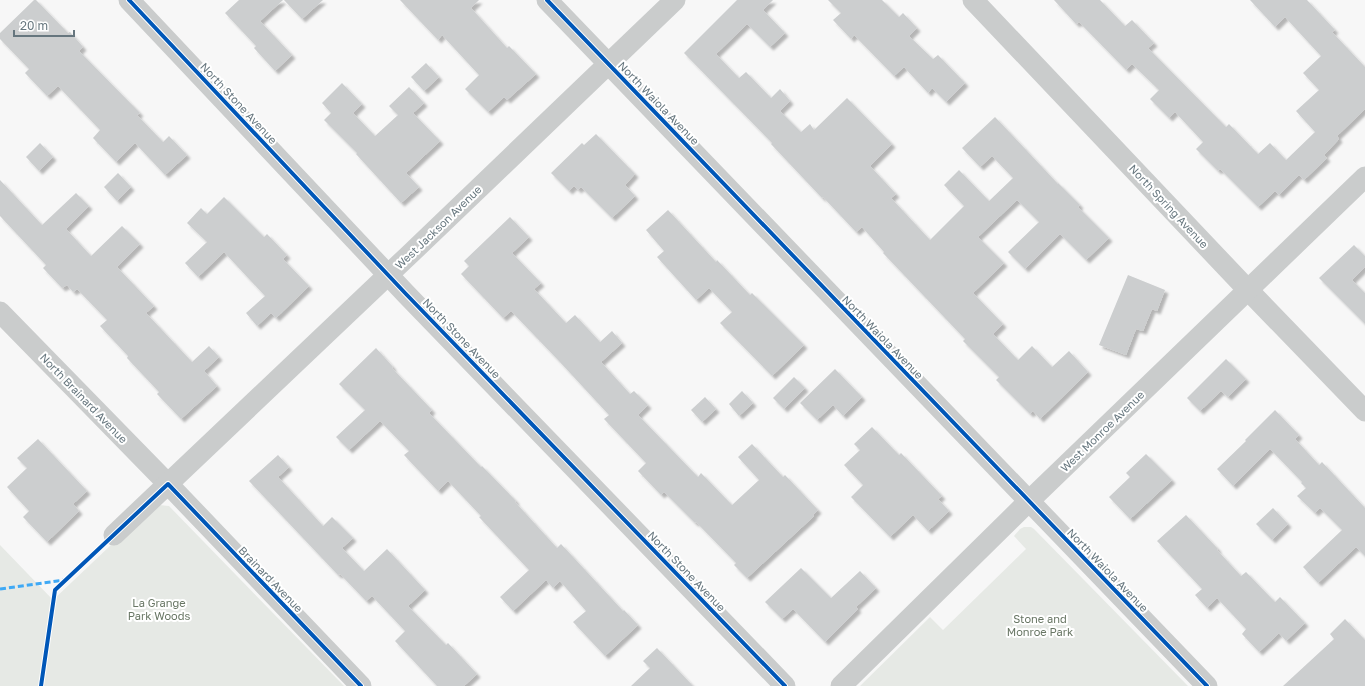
<svg xmlns="http://www.w3.org/2000/svg" width="1365" height="686" viewBox="0 0 1365 686" font-family="'Golos Text',sans-serif">
<defs>
<filter id="shadow"><feDropShadow dx="3.5" dy="3.5" stdDeviation="1" flood-color="#0004"/></filter>
</defs>
<rect width="100%" height="100%" fill="#f7f7f7"/>
<!-- green -->
<g fill="#e6e9e5">
<polygon points="159,505 169,506 344,686 0,686 0,545 53,600 151,507"/>
<polygon points="1024,527 1031,527 1034,529 1188,686 860,686 930,617 943,630 1026,549 1014,536 1020,529"/>
</g>
<!-- building -->
<g fill="#cccecf" filter="url(#shadow)">
<polygon points="34,0 36,0 68,33 70,32 83,47 79,51 140,113 137,115 163,142 169,136 187,155 165,175 135,143 116,162 93,138 100,130 58,86 47,96 25,73 29,69 0,39 0,33"/>
<polygon points="239,0 283,0 260,21 292,55 275,71 254,48 256,46 225,13"/>
<polygon points="284,0 323,0 302,19"/>
<polygon points="400,0 479,0 471,8 507,48 509,46 536,74 507,100 504,97 488,112 465,89 479,75 442,35 438,40"/>
<polygon points="737,0 773,0 763,10 785,33 770,47 747,24 716,54 739,78 746,72 771,98 780,89 790,101 780,111 801,132 810,124 814,130 847,98 892,144 870,166 896,194 891,198 930,240 964,206 944,185 959,170 989,201 1013,178 992,156 980,167 962,148 995,117 1058,184 1058,183 1080,205 1078,207 1109,238 1086,260 1060,234 1025,269 1008,252 1039,222 1017,200 978,237 1004,263 973,293 1003,324 993,334 1018,360 1032,346 1052,367 1069,351 1088,372 1040,419 1033,411 1030,414 996,380 999,377 963,341 965,339 883,253 884,252 862,227 856,232 823,197 822,198 771,144 772,143 684,53"/>
<polygon points="828,0 882,0 899,17 903,13 917,28 909,36 933,59 938,55 965,83 946,102 932,88 928,93 904,67 894,76 854,35 851,39 833,20 841,13"/>
<polygon points="1054,0 1100,0 1125,26 1132,20 1154,43 1148,48 1226,127 1229,124 1258,154 1270,143 1286,160 1315,132 1296,111 1319,90 1303,73 1321,56 1285,17 1275,27 1250,0 1307,0 1335,30 1332,32 1365,67 1365,109 1337,136 1339,139 1324,155 1327,158 1304,180 1299,175 1279,195 1275,191 1258,207 1220,169 1218,171 1196,149 1203,142 1175,112 1169,118 1150,99 1159,90 1132,64 1126,70 1079,22 1076,24"/>
<polygon points="426,63 439,77 424,91 411,77"/>
<polygon points="342,83 362,104 353,113 375,136 398,115 389,106 409,87 424,103 413,113 440,141 406,173 419,187 401,203 356,154 357,153 324,120 331,113 322,103"/>
<polygon points="596,134 635,174 625,185 635,196 612,218 581,187 578,190 574,186 569,191 551,173 582,143 584,145"/>
<polygon points="40,143 53,157 39,171 26,157"/>
<polygon points="118,173 131,187 117,201 104,187"/>
<polygon points="0,180 42,225 76,193 89,206 66,229 91,256 122,226 140,244 117,267 154,306 146,313 192,362 209,346 219,357 204,371 217,386 181,419 157,394 159,392 127,358 128,356 100,326 107,320 77,289 73,292 67,285 62,288 43,268 46,265 0,216"/>
<polygon points="224,197 264,237 267,234 287,255 283,259 309,286 276,318 271,313 257,326 246,313 265,296 224,252 198,277 185,263 207,242 187,223 201,208 207,214"/>
<polygon points="668,210 716,262 717,260 750,295 752,293 804,345 772,376 720,323 732,312 709,288 696,300 657,257 664,251 646,230"/>
<polygon points="510,217 529,237 512,253 541,283 534,289 566,323 575,315 600,342 612,331 622,343 601,362 630,394 634,391 648,405 638,415 698,477 701,473 732,505 759,480 738,457 752,444 783,477 785,475 818,510 813,515 814,516 747,578 734,565 736,563 696,522 695,523 664,492 661,495 638,471 646,463 604,419 609,415 559,361 511,311 503,318 461,274 469,266 464,261"/>
<polygon points="1354,245 1365,256 1365,267 1352,280 1365,293 1365,324 1319,278"/>
<polygon points="1128,275 1165,290 1157,311 1152,309 1143,331 1136,329 1126,355 1099,345"/>
<polygon points="376,348 393,367 392,368 432,410 429,413 481,467 482,466 516,501 515,502 557,548 561,544 623,611 624,610 638,625 605,656 573,622 586,611 560,581 553,588 546,580 513,611 500,597 529,570 479,517 481,516 448,481 438,491 404,455 409,451 380,421 349,450 336,437 365,410 339,384"/>
<polygon points="1226,359 1246,379 1228,397 1221,391 1200,411 1187,398"/>
<polygon points="835,369 862,397 843,416 833,405 817,420 800,403"/>
<polygon points="794,377 805,388 784,409 773,398"/>
<polygon points="742,391 753,403 739,416 729,404"/>
<polygon points="705,397 716,409 702,422 691,410"/>
<polygon points="1275,410 1299,435 1295,439 1319,465 1322,462 1365,508 1365,556 1356,547 1318,583 1303,567 1342,530 1320,508 1315,513 1297,496 1306,488 1301,483 1302,482 1270,449 1233,486 1217,469 1246,441 1245,440"/>
<polygon points="872,427 899,455 901,453 942,496 938,499 949,511 928,531 913,515 890,537 851,497 863,485 844,465 860,450 854,444"/>
<polygon points="38,439 87,491 73,504 79,511 47,542 23,517 29,511 7,487 27,468 17,458"/>
<polygon points="1146,454 1172,480 1130,519 1109,497 1130,477 1126,473"/>
<polygon points="278,455 289,467 278,477 323,526 332,517 353,538 342,548 364,571 387,549 425,590 408,606 446,645 448,643 477,674 464,686 437,686 395,641 405,631 372,596 366,601 340,574 338,575 249,481"/>
<polygon points="1273,508 1288,524 1272,540 1256,524"/>
<polygon points="1186,515 1218,549 1217,550 1241,576 1246,572 1275,602 1280,597 1305,623 1286,641 1279,633 1259,652 1242,634 1246,629 1217,598 1207,608 1195,595 1202,589 1157,541"/>
<polygon points="801,568 831,598 860,571 876,588 856,607 858,609 825,642 793,609 782,619 765,602"/>
<polygon points="1345,619 1365,640 1365,686 1283,686 1334,639 1330,634"/>
<polygon points="657,648 693,686 631,686 650,668 643,661"/>
</g>
<g fill="none" stroke-linecap="round" stroke-linejoin="round">
<!-- minor -->
<g stroke="#cacccc" stroke-width="21">
<polyline points="129,0 406,294 785,686"/>
<polyline points="547,0 1207,686"/>
<polyline points="973,0 1248,290 1365,411"/>
<polyline points="0,312 168,484 361,686"/>
<polyline points="114,535 408,256 675,0"/>
<polyline points="841,686 1029,501 1365,177"/>
</g>
<!-- quiet -->
<polyline stroke="#3fa9f5" stroke-width="3" stroke-dasharray="6 3" stroke-linecap="butt" points="0,589 65,580"/>
<!-- cycleway casing -->
<g stroke="#fff" stroke-width="6">
<g id="cycleway">
<polyline points="129,0 406,294 785,686"/>
<polyline points="547,0 1207,686"/>
<polyline points="41,686 55,590 168,484 361,686"/>
</g>
</g>
<!-- cycleway -->
<use href="#cycleway" stroke="#0057b8" stroke-width="4"/>
</g>
<g text-anchor="middle" dominant-baseline="central" stroke-width="4" stroke-linejoin="round" paint-order="stroke">
<!-- street labels -->
<g font-size="11" fill="#66767e" stroke="#fff">
<text transform="translate(239 103) rotate(47)">North Stone Avenue</text>
<text transform="translate(659 103) rotate(46)">North Waiola Avenue</text>
<text transform="translate(1169 206) rotate(47)">North Spring Avenue</text>
<text transform="translate(438 227) rotate(-44)">West Jackson Avenue</text>
<text transform="translate(883 337) rotate(46)">North Waiola Avenue</text>
<text transform="translate(462 338) rotate(46)">North Stone Avenue</text>
<text transform="translate(84 398) rotate(46)">North Brainard Avenue</text>
<text transform="translate(1102 431) rotate(-44)">West Monroe Avenue</text>
<text transform="translate(1108 570) rotate(46)">North Waiola Avenue</text>
<text transform="translate(687 571) rotate(46)">North Stone Avenue</text>
<text transform="translate(271 579) rotate(46)">Brainard Avenue</text>
</g>
<!-- park labels -->
<g font-size="11" fill="#697765" stroke="#fff">
<text x="159" y="602">La Grange<tspan x="159" dy="13">Park Woods</tspan></text>
<text x="1040" y="618">Stone and<tspan x="1040" dy="13">Monroe Park</tspan></text>
</g>
</g>
<!-- scale -->
<path d="M14 30v6h60v-6" fill="none" stroke="#66767e" stroke-width="2"/>
<text x="20" y="30" font-size="12" fill="#66767e" stroke="#ffffff" stroke-width="3" paint-order="stroke">20 m</text>
</svg>
